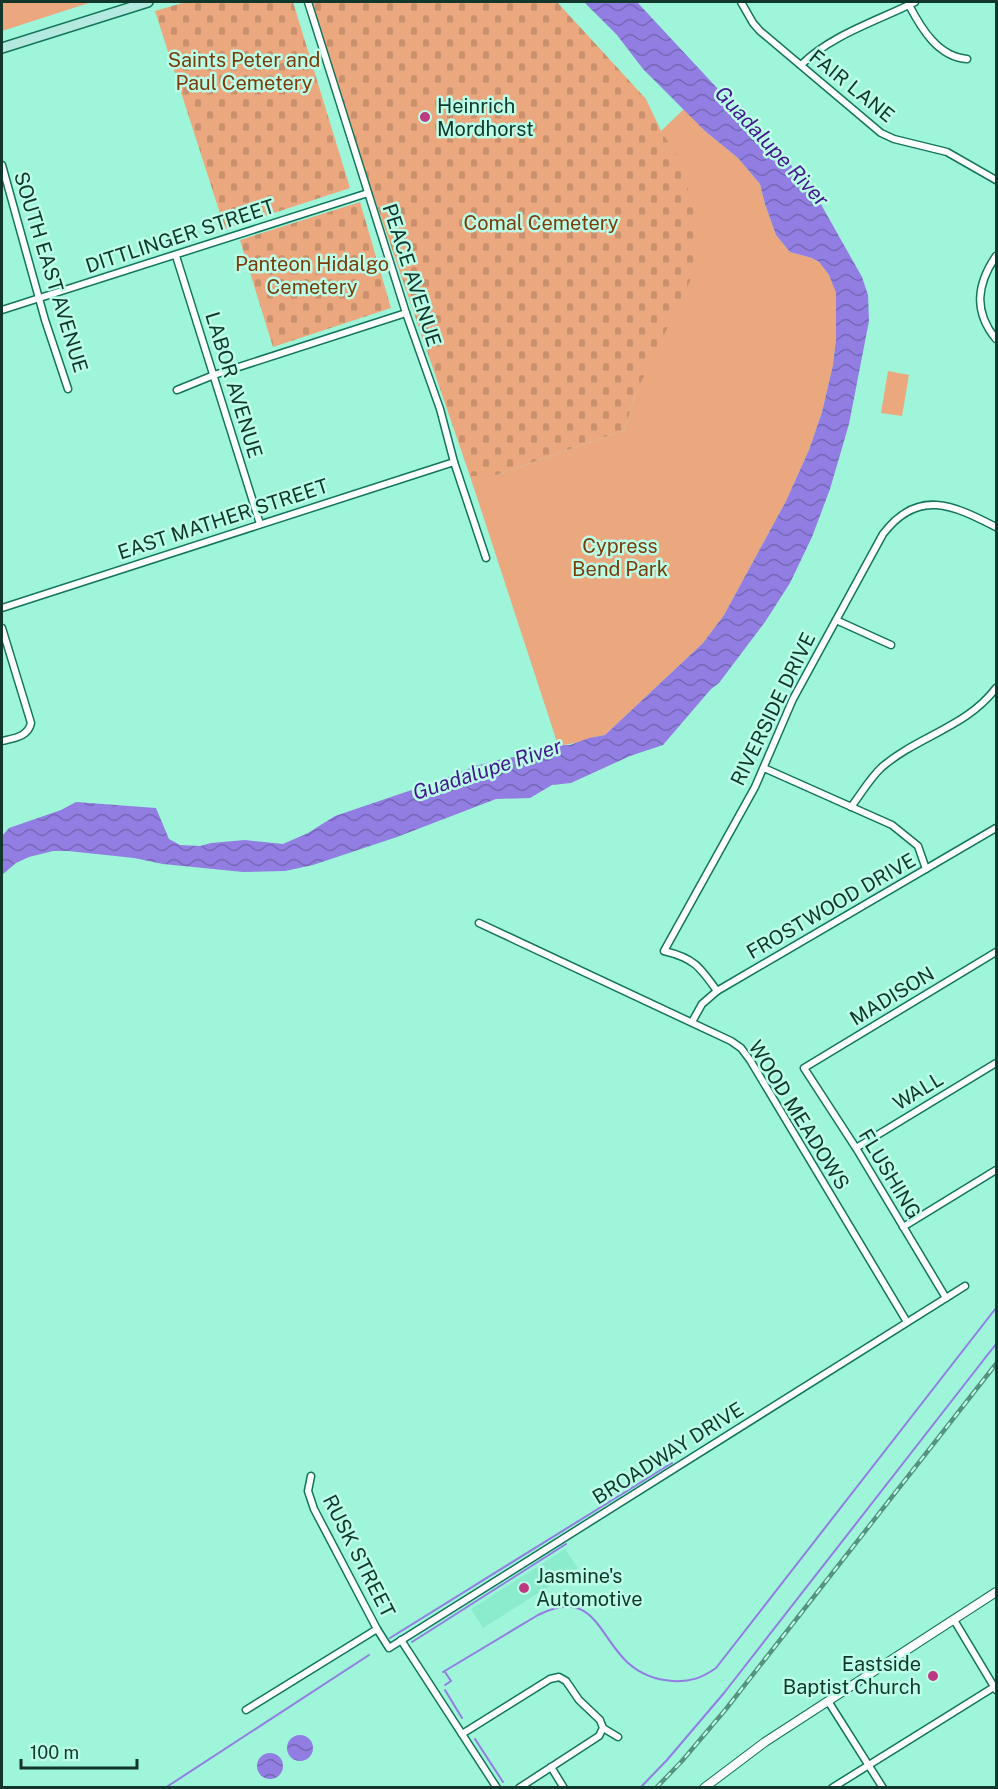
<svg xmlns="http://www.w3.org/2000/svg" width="998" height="1789" viewBox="0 0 998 1789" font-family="'Public Sans',sans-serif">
<defs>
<pattern id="cemetery-stones" width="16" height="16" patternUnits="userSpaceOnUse" patternTransform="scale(1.5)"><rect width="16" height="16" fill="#eba77e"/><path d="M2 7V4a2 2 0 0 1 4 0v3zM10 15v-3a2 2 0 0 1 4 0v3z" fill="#c8906d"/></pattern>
<pattern id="water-waves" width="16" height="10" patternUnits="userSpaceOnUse" patternTransform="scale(1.5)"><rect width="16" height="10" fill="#927de2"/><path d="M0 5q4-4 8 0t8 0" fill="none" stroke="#7667b7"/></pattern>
</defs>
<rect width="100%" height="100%" fill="#9ff5d9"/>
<!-- built -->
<polygon fill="#8bebcd" points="565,1549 578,1568 483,1628 471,1609"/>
<!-- green -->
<g fill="#eba77e">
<polygon points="2,2 92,2 2,31"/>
<path d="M684,109L705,131L738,158L760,184L765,204L776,235L790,252L812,258L819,262L829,275L836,292V339L833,365L822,412L809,450L786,501L724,615L703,643L605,735C590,737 572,746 558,745L470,476H494L624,430L636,393L678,158L661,131Z"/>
<polygon points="888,371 909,375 902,416 881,413"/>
</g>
<!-- cemetery -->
<g fill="url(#cemetery-stones)">
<polygon points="186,2 293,2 350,188 225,229 155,11"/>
<polygon points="307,2 557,2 646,99 661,131 678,157 699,225 691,279 636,393 624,430 494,476 470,476"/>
<polygon points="360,202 391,308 273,347 240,240"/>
</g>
<!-- water -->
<g fill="url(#water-waves)">
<polygon points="584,2 637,2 731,103 746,124 764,137 792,166 799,180 814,192 862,277 868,295 869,321 849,424 830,489 812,537 790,583 765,622 719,683 711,689 663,745 630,756 571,783 552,785 530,798 496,799 397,837 313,865 285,871 243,872 163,864 134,858 68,851 53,851 29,857 16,863 2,875 2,836 9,828 61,810 76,802 156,808 169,839 180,845 200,846 211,843 245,840 283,844 308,833 335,816 441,780 475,766 502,759 532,754 558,745 570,745 589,738 605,735 703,643 724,615 786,501 809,450 822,412 833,365 836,339 836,293 829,275 819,262 812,258 790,252 776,235 765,204 760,184 738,158 705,131 643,69 617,35"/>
<circle cx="300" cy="1748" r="13"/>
<circle cx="270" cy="1766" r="13"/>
</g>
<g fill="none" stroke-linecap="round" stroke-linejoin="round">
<!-- stream -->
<g stroke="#927de2" stroke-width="2">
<polyline points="390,1638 672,1463"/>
<polyline points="412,1642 566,1544"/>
<path d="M443,1672L538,1615C593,1588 597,1633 627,1662C640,1674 656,1680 673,1681C690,1682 702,1678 716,1668L996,1308"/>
<polyline points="445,1672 451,1681 445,1685"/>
<polyline points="445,1690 462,1718"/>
<polyline points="475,1739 503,1782"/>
<polyline points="165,1788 369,1655"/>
<polyline points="640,1788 667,1760 724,1693 996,1344"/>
</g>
<!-- minor casing -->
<g stroke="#13755d" stroke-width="9">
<g id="minor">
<polyline points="308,2 406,313 440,409 454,462 486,558"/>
<polyline points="741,2 753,23 760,31 881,133 894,139 947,152 996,180"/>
<path d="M909,5C921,28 938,57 967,59"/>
<path d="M801,65C831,35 877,21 915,2"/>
<polyline points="2,165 45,320 68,389"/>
<polyline points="176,256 260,524"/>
<path d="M996,256C977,284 973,311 996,339"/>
<polyline points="2,310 368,193"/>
<polyline points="177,390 214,375 406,313"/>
<polyline points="2,608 454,462"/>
<polyline points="836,620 891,645"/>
<path d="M2,628L31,723C28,737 14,738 2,741"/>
<polyline points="764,768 892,825 918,846 926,869"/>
<path d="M851,807C861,794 870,778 882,767C918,736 967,727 996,688"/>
<polyline points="479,923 731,1041 741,1048 750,1060 907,1322"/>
<path d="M717,991C700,967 694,958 664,951L755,787L793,699L883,534C918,488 953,505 996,527"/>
<polyline points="692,1022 702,1004 717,991 996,828"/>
<polyline points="856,1148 996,1063"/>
<polyline points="903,1227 996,1170"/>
<polyline points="946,1298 856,1148 804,1068 996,952"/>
<polyline points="311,1476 308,1491 314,1509 377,1629 389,1648 965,1286"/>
<polyline points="954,1620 996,1690"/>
<polyline points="401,1640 497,1788"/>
<polyline points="828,1701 883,1788"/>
<polyline points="246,1710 377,1629"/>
<polyline points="462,1734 550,1679 559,1677 566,1681 579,1700 600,1720 603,1728 618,1737"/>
<polyline points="551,1767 564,1788"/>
<polyline points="519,1788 599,1736 603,1728"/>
<polyline points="832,1788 994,1687"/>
</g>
</g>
<!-- tertiary casing -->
<g stroke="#13755d" stroke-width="10">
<polyline id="tertiary" points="704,1788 765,1742 996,1592"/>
</g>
<!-- secondary casing -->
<g stroke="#13755d" stroke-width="12">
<polyline id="secondary" points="2,48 148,2"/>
</g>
<!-- minor -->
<use href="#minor" stroke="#fff" stroke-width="6"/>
<!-- tertiary -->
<use href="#tertiary" stroke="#fff" stroke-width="8"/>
<!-- secondary -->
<use href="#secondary" stroke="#b3e9de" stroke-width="9"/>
<!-- rail casing -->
<g stroke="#55927f" stroke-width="4.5">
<polyline id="rail" points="656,1788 682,1761 726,1709 996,1364"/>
</g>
<!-- rail -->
<use href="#rail" stroke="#bbffe8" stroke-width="2" stroke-dasharray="7" stroke-linecap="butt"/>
</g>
<!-- markers -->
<g fill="#bd3a81" stroke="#bbffe8" stroke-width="2">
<circle cx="425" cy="117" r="6"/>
<circle cx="524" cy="1588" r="6"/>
<circle cx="933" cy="1676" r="6"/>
</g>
<g text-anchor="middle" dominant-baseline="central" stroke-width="5" stroke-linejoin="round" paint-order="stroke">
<!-- park labels -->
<g font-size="20" fill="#7c3b09" stroke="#bbffe8">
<text x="244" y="60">Saints Peter and<tspan x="244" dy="23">Paul Cemetery</tspan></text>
<text x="541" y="223">Comal Cemetery</text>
<text x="312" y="264">Panteon Hidalgo<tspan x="312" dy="23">Cemetery</tspan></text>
<text x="620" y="546">Cypress<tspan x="620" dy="23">Bend Park</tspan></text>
</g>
<!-- street labels -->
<g font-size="20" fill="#11362c" stroke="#bbffe8">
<text transform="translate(852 86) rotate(39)">FAIR LANE</text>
<text transform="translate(180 236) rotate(-18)">DITTLINGER STREET</text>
<text transform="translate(51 272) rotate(73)">SOUTH EAST AVENUE</text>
<text transform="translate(412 275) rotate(72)">PEACE AVENUE</text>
<text transform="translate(234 385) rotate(73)">LABOR AVENUE</text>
<text transform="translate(223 519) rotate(-18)">EAST MATHER STREET</text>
<text transform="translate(773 709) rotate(-64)">RIVERSIDE DRIVE</text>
<text transform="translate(831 906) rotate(-30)">FROSTWOOD DRIVE</text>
<text transform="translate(892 996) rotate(-31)">MADISON</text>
<text transform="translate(918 1091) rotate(-31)">WALL</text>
<text transform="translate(799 1115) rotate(58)">WOOD MEADOWS</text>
<text transform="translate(890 1174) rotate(59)">FLUSHING</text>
<text transform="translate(668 1453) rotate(-32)">BROADWAY DRIVE</text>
<text transform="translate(359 1556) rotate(63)">RUSK STREET</text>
</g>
<!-- poi labels -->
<g font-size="20" fill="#11362c" stroke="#bbffe8" text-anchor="start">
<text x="437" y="106">Heinrich<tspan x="437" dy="23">Mordhorst</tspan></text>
<text x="536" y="1576">Jasmine's<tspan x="536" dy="23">Automotive</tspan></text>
<text x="921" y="1664" text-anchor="end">Eastside<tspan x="921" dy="23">Baptist Church</tspan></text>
</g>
<!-- water labels -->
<g font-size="21" font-style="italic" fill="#43168f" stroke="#bbffe8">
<text transform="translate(772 146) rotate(47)">Guadalupe River</text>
<text transform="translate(487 769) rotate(-18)">Guadalupe River</text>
</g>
</g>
<!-- border -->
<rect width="998" height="1789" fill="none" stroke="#11362c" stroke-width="6"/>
<!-- scale -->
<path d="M21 1759v9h116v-9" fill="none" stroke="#11362c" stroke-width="3"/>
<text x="30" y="1759" font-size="18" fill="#11362c" stroke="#bbffe8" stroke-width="4.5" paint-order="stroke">100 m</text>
</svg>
